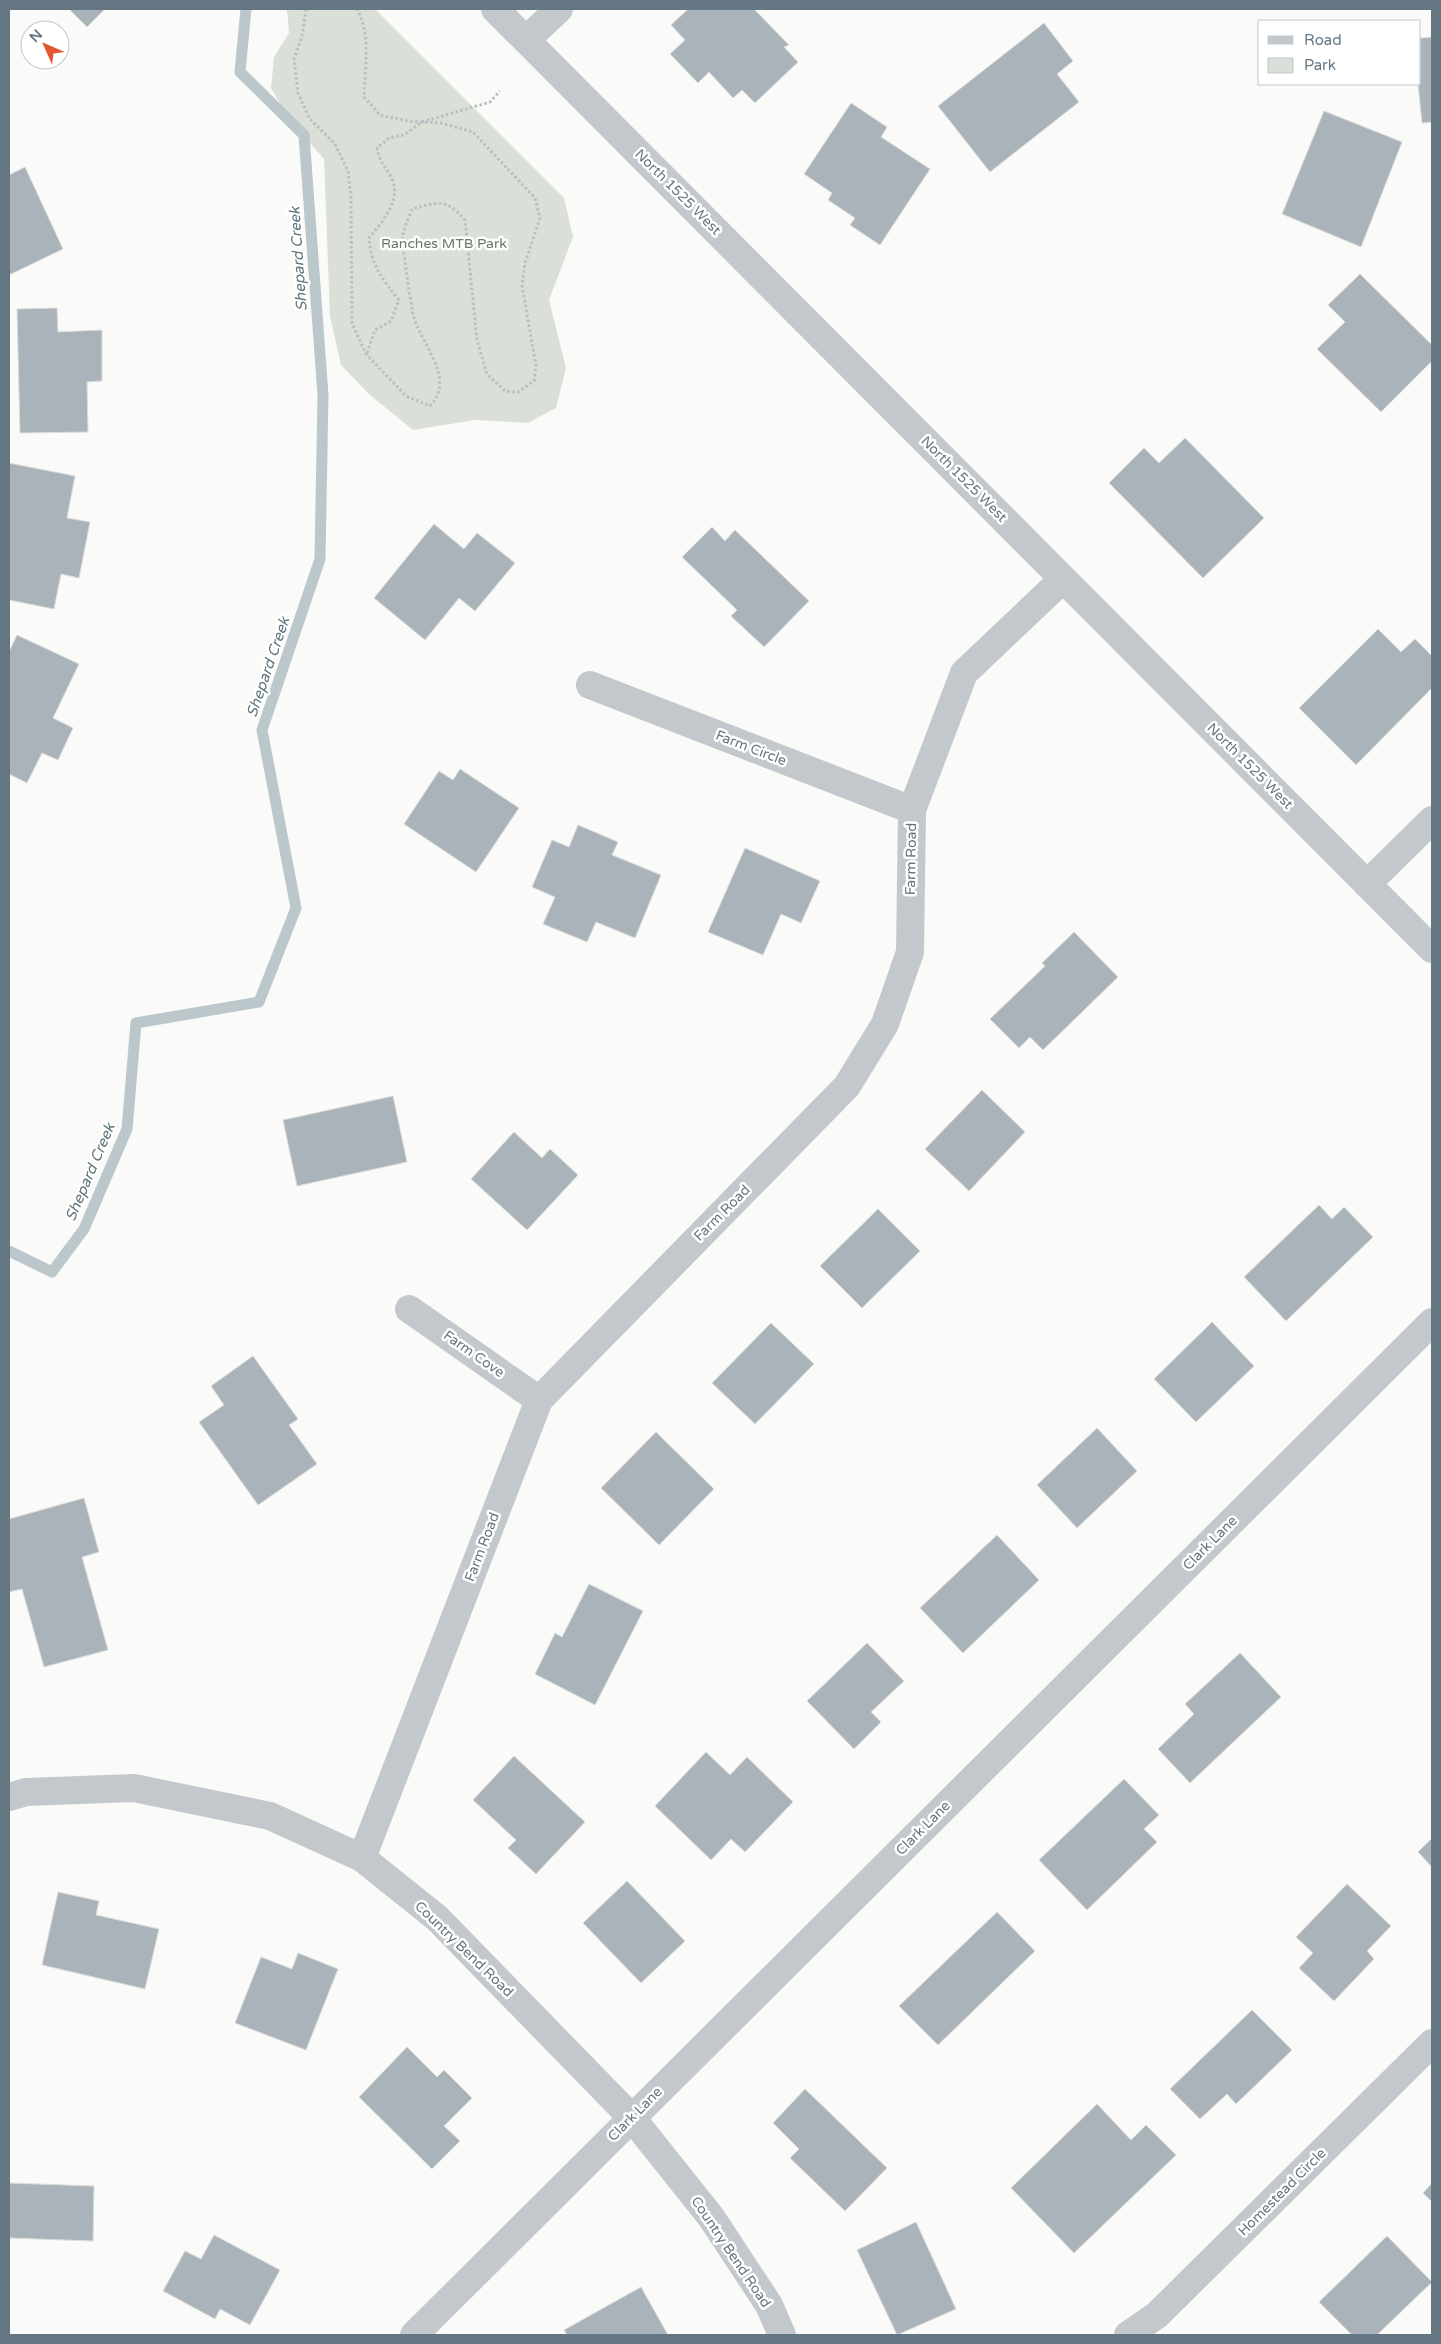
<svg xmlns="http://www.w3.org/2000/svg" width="1441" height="2344" viewBox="0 0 1441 2344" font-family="'Varela Round',sans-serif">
<rect width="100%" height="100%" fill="#fafaf8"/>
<!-- green -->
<polygon fill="#dadfd7" points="287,9 375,9 564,198 573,237 549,300 566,368 556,408 528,423 475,420 413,430 370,395 341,365 330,316 324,159 291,122 271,88 274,57 289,33"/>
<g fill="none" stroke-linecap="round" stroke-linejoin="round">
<!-- stream -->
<polyline stroke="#bbc7cb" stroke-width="11" points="9,1251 52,1272 84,1229 127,1129 136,1023 259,1002 296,908 262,730 320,559 323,395 304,135 240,72 246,9"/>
</g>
<!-- building -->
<g fill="#aab3b9" stroke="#dcdcda">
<polygon points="69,9 105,9 87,27"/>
<polygon points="688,9 754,9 789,45 784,47 798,62 755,103 742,90 733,98 709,72 698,83 670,54 685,40 671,25"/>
<polygon points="1044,23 1073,61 1057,74 1079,102 990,172 938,106"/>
<polygon points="1432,37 1432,122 1422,123 1418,84 1420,84 1420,38"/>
<polygon points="851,103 887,127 881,137 930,169 880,245 850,225 855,218 828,200 832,193 804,174"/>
<polygon points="1324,111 1402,142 1361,247 1282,214"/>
<polygon points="25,167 63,249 9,275 9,175"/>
<polygon points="1360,274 1432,345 1432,361 1381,412 1317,349 1345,322 1328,305"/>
<polygon points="57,308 58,332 102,330 102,381 87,382 88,432 20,433 17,309"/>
<polygon points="1185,438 1264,518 1203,578 1109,483 1144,448 1159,463"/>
<polygon points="9,463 75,476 67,518 90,522 79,578 61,574 54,609 9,600"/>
<polygon points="434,524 464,549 477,533 515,563 475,611 459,598 425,640 374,598"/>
<polygon points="712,527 725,541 735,530 809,601 764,647 731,616 737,610 682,557"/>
<polygon points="1378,629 1401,652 1415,639 1432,656 1432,688 1356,765 1299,708"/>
<polygon points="17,635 79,664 53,718 73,728 58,760 42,753 27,783 9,774 9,652"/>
<polygon points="460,769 519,808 476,872 404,824 439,771 453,780"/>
<polygon points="578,825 618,842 612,855 661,875 635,938 596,922 587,942 543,924 555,897 532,887 552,840 569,847"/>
<polygon points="745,848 820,881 801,923 781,914 763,955 708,932"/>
<polygon points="1074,932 1118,977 1043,1050 1030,1037 1019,1048 990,1019 1045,966 1042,963"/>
<polygon points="982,1090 1025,1132 969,1191 925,1149"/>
<polygon points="393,1096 407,1162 297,1186 283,1120"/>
<polygon points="514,1132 542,1158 550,1149 578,1175 527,1230 471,1179"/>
<polygon points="1319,1205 1332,1219 1344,1207 1373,1237 1286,1321 1244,1277"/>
<polygon points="878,1209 920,1251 862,1308 820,1266"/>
<polygon points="1212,1322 1254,1366 1196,1422 1154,1379"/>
<polygon points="771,1323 814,1364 755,1424 712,1383"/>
<polygon points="253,1356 298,1419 289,1425 317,1464 258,1505 199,1422 224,1405 211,1386"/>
<polygon points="1097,1428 1137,1471 1077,1528 1037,1485"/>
<polygon points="656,1432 714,1489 659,1545 601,1488"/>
<polygon points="84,1498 99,1552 82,1557 108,1650 44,1667 22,1589 9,1592 9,1519"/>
<polygon points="997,1535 1039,1580 963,1653 920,1608"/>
<polygon points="589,1584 643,1611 595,1705 535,1674 555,1633 562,1637"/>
<polygon points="867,1643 904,1681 871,1712 881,1722 854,1749 807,1701"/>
<polygon points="1240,1653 1281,1697 1190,1783 1158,1749 1194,1714 1185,1704"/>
<polygon points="706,1752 730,1775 747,1757 793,1802 745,1852 731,1839 711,1860 655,1806"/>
<polygon points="514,1756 585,1822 536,1874 508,1848 516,1840 473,1800"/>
<polygon points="1124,1779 1159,1815 1144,1829 1157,1842 1087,1910 1039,1860"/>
<polygon points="1432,1838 1432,1867 1418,1852"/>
<polygon points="627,1881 685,1941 641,1983 583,1923"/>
<polygon points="1347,1884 1391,1926 1367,1951 1374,1959 1334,2001 1299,1968 1313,1953 1296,1937"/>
<polygon points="58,1892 99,1901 96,1915 159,1929 145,1989 42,1965"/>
<polygon points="997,1912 1035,1951 938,2045 899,2006"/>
<polygon points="298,1953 338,1969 306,2050 235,2023 261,1957 292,1969"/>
<polygon points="1252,2010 1292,2050 1236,2104 1227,2094 1200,2119 1170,2089"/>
<polygon points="407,2047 437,2077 444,2070 472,2098 444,2126 460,2141 432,2169 359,2097"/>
<polygon points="805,2089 887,2168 845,2211 790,2158 799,2149 773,2123"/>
<polygon points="1097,2104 1131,2140 1146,2125 1176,2155 1074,2253 1011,2188"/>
<polygon points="9,2183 94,2186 93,2241 9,2238"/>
<polygon points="1432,2183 1432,2202 1423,2193"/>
<polygon points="916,2222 956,2309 897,2335 857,2250"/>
<polygon points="214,2235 280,2270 250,2325 220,2309 215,2319 163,2291 185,2251 201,2259"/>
<polygon points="1387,2236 1432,2282 1377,2335 1352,2335 1319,2302"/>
<polygon points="641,2287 668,2335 567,2335 564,2330"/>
</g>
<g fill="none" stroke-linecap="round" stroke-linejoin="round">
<!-- path -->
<g stroke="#bbbfc2" stroke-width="3" stroke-dasharray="2.5 2.5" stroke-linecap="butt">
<path d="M306,9L302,36L294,59L298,93L309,118L335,144L348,171L351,198L352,323L366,354L406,396L430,406C457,379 420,343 413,314C411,303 401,243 403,234C405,226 409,217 412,209C438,202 446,198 465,220L477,340L487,374L505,391L518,392L534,381L536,366L522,285L525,263L540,218L535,198L473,132L441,123L408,121L380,115L364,97C365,69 371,33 357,9"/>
<path d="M367,353L375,330L391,321L399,300C382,279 371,265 369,238C381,223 402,201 392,179C385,165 381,166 377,148L389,138L404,135L422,122L490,102L500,91"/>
</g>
<!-- minor -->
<g stroke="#c3c8cc" stroke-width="28">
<polyline points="526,40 559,9"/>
<polyline points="590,685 912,810"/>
<polyline points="1367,884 1432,820"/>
<polyline points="409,1309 539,1400"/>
<polyline points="9,1797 26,1792 134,1788 270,1816 362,1858 437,1918 632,2118 711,2217 769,2305 782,2335"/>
<polyline points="362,1858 539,1400 847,1086 885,1024 910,952 912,810 964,673 1063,579"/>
<polyline points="1128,2335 1157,2315 1432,2043"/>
</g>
<!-- tertiary -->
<g stroke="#c3c8cc" stroke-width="28">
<polyline points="495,9 1432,949"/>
<polyline points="414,2335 1432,1322"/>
</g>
</g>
<g text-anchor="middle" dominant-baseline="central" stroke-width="5" stroke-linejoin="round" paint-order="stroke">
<!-- street labels -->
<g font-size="14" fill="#657683" stroke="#fff">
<text transform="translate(678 192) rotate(45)">North 1525 West</text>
<text transform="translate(964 479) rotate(45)">North 1525 West</text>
<text transform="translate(751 748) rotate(21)">Farm Circle</text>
<text transform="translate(1250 766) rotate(45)">North 1525 West</text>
<text transform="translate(911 859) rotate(-89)">Farm Road</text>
<text transform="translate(722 1213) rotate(-45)">Farm Road</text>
<text transform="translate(474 1354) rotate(35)">Farm Cove</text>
<text transform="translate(1210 1543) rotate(-45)">Clark Lane</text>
<text transform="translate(482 1547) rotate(-69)">Farm Road</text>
<text transform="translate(923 1828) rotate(-45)">Clark Lane</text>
<text transform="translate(464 1949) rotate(44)">Country Bend Road</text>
<text transform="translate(635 2114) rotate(-45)">Clark Lane</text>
<text transform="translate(1282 2192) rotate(-45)">Homestead Circle</text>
<text transform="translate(731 2252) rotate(56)">Country Bend Road</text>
</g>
<!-- park labels -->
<g font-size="14" fill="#687a64" stroke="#fff">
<text x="444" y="243">Ranches MTB Park</text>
</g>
<!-- water labels -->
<g font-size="15" font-style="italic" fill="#60757c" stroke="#fff">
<text transform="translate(298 259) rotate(-94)">Shepard Creek</text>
<text transform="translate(268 667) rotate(-71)">Shepard Creek</text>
<text transform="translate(90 1172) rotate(-67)">Shepard Creek</text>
</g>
</g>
<!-- border -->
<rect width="1441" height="2344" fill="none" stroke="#657683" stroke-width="20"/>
<!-- legend -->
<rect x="1258" y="20" width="162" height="65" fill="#ffffff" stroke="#c1c8cd"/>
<rect x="1268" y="36" width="25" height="8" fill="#c3c8cc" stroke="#c1c8cd"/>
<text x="1304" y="45" font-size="15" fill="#657683">Road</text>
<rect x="1268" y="58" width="25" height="15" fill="#dadfd7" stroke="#c1c8cd"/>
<text x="1304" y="70" font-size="15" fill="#657683">Park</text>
<!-- north arrow -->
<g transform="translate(45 45) rotate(315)"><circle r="24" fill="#ffffff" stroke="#c1c8cd"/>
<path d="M0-4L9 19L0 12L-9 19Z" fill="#e4572e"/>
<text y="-8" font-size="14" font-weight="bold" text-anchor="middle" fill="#657683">N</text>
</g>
</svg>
